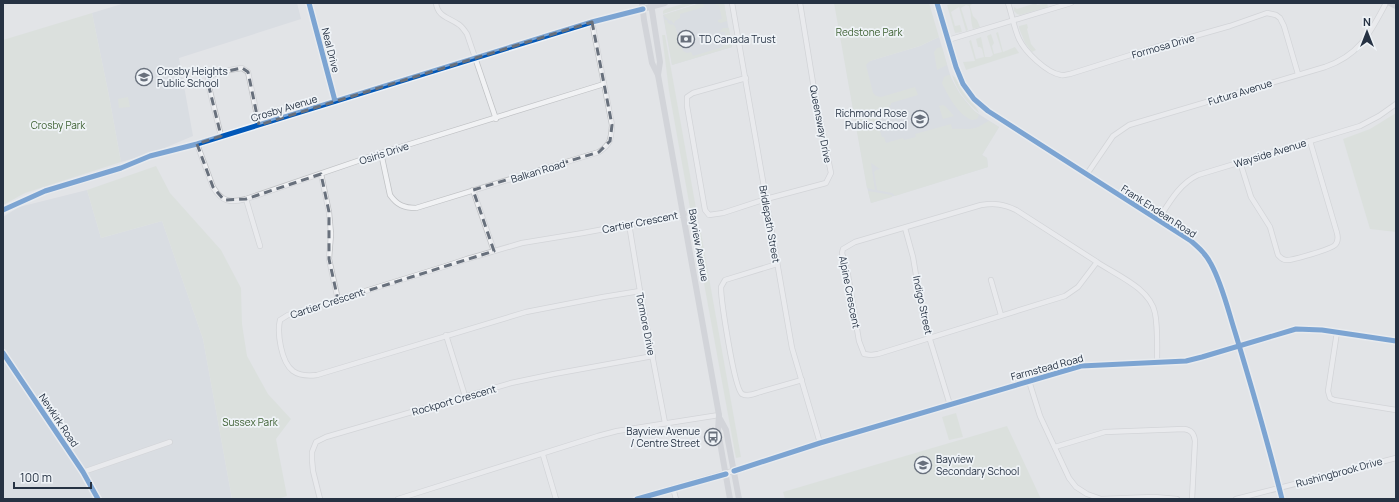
<svg xmlns="http://www.w3.org/2000/svg" width="1399" height="502" viewBox="0 0 1399 502" font-family="Manrope,sans-serif">
<rect width="100%" height="100%" fill="#e2e4e7"/>
<!-- built -->
<g fill="#cfd4db">
<polygon points="125,3 297,3 301,19 179,58 193,136 155,152 121,162 109,96 92,13"/>
<polygon points="701,3 724,3 732,47 672,65 663,15"/>
<polygon points="939,37 951,78 960,94 974,111 999,127 982,155 987,158 988,167 871,203 867,187 846,68 920,46"/>
<polygon points="87,190 101,238 162,221 203,339 232,499 3,499 3,217 19,207"/>
</g>
<!-- green -->
<g fill="#d3dcd1">
<polygon points="686,3 697,3 663,14 663,11 665,9"/>
<polygon points="701,3 703,3 704,7 680,14 680,18 675,21 674,24 671,20 670,21 663,15"/>
<polygon points="714,3 724,3 727,21 721,23 718,22 718,20 722,19 719,5 716,5"/>
<path d="M834,3H929L939,37L920,46L870,61L866,65L873,93L876,96L881,97L915,87L918,95L891,103V105H889L891,111L885,113L886,115L879,118L880,124L878,125L882,137H884L886,143L903,138L904,140L916,137L915,134L951,124L952,129C960,128 967,130 975,128C980,127 984,123 989,121L999,127L982,155L987,158L988,167L895,196L892,193L877,190L874,172L876,170L880,169L871,163L875,190L867,188Z"/>
<path d="M954,3H977L972,4L970,6L973,16L977,20L980,27L973,29C970,20 972,15 969,6L966,5L961,8L968,30L966,31L959,7L951,12L955,26L960,25L962,32L955,33L947,5Z"/>
<polygon points="1036,3 1037,5 1047,3 1048,7 1020,15 1017,14 1014,11 1014,7 1017,9"/>
<polygon points="92,13 109,96 121,162 25,193 3,205 3,40"/>
<polygon points="664,19 668,21 667,22 671,25 672,24 675,26 683,51 687,53 691,52 693,56 723,47 722,43 726,42 725,32 721,32 720,31 723,28 729,28 732,47 672,65"/>
<polygon points="1027,24 1028,28 1027,29 1031,44 1036,50 1032,52 1025,43 1019,28 1019,26"/>
<polygon points="998,32 1003,52 1015,47 1019,53 966,70 963,62 975,61 969,41 971,40 976,59 984,57 982,49 980,47 978,47 976,39 981,37 985,57 990,57 993,55 987,36 991,34 994,43 992,46 994,54 1002,52 996,33"/>
<polygon points="662,35 665,35 699,225 696,226 690,208 669,91"/>
<polygon points="942,47 947,65 937,70 934,52 937,48"/>
<path d="M948,75H950C956,91 966,104 979,115L977,119L972,120C958,115 948,96 942,83L944,77Z"/>
<path d="M952,75C958,79 960,88 964,93C968,100 977,106 979,113C967,103 957,91 952,75Z"/>
<polygon points="128,97 130,107 119,108 118,99"/>
<polygon points="943,105 946,107 954,116 943,119 939,106"/>
<polygon points="1396,113 1396,232 1370,229 1343,139 1370,129"/>
<polygon points="156,166 170,193 221,250 241,288 242,324 247,356 268,394 291,419 276,439 287,496 278,499 232,499 203,339 162,221 101,238 87,190"/>
<polygon points="868,191 892,195 892,197 871,203"/>
<polygon points="697,233 701,233 741,457 736,458 735,453 699,256"/>
<polygon points="956,413 963,437 949,440 942,417"/>
<polygon points="1007,426 1041,499 785,499 783,492"/>
</g>
<g fill="none" stroke-linecap="round" stroke-linejoin="round">
<!-- street casing -->
<g stroke="#c0c2c5" stroke-width="6">
<g id="street">
<polyline points="309,3 335,101"/>
<path d="M436,3C438,17 448,17 458,24C462,26 464,30 467,34L496,119"/>
<polyline points="732,3 792,348 820,443"/>
<path d="M1008,3C1012,15 1014,28 1019,39C1025,52 1047,73 1061,75C1064,76 1067,74 1070,74L1156,47L1230,26L1267,13L1276,15L1280,18L1284,26L1298,74"/>
<polyline points="948,40 1071,3"/>
<polyline points="746,78 693,93 687,97 687,106 705,210 709,215 723,213 766,199 826,183 831,173 814,89 800,3"/>
<path d="M221,136L208,83C208,80 208,79 209,77C214,72 235,69 242,68L248,72L259,125"/>
<path d="M197,144L213,187C222,202 230,203 246,199L381,153L604,84"/>
<path d="M381,153L390,195C397,205 404,208 416,208L599,152C611,144 611,139 612,125L592,22"/>
<path d="M1240,162L1251,197L1270,227L1278,255C1280,257 1282,260 1286,260C1291,261 1331,249 1335,245C1338,242 1338,237 1337,233L1310,141"/>
<polyline points="321,174 329,212 331,234 329,259 338,300"/>
<path d="M1087,174L1113,136L1129,125L1325,67C1360,55 1370,33 1386,3"/>
<polyline points="473,190 494,251"/>
<polyline points="246,199 260,246"/>
<path d="M1158,220C1169,203 1179,184 1198,175L1360,126L1379,116L1396,104"/>
<polyline points="629,224 640,291 665,423"/>
<polyline points="905,228 913,257 923,317 950,405"/>
<path d="M1097,262L1078,287L1065,296L878,354L871,355L864,354L859,341L848,275L842,253L843,249L855,242L981,205C995,203 1003,204 1016,210L1097,262C1116,275 1150,288 1155,313C1158,328 1157,346 1157,362"/>
<path d="M777,264L725,280L721,287C721,300 734,388 742,394C748,397 754,394 760,392L802,380"/>
<polyline points="991,280 1001,315"/>
<path d="M640,291L603,297L526,312L317,375C309,376 300,376 293,371C281,362 277,333 280,320L288,315L446,266L467,259L522,243L583,233L684,214"/>
<polyline points="1337,332 1328,391 1330,398 1334,400 1396,410"/>
<polyline points="446,335 465,396"/>
<polyline points="1029,381 1040,416 1069,478 1076,487 1087,494 1101,499 1154,497 1177,499"/>
<path d="M1055,447L1105,432L1184,429C1191,430 1194,433 1195,441L1192,499"/>
<polyline points="543,455 556,499"/>
<polyline points="83,472 170,442"/>
<polyline points="673,488 676,499"/>
<polyline points="320,499 313,471 312,460 312,452 316,442 326,437 511,383 554,374 653,356"/>
<polyline points="398,499 598,436 617,431 719,415"/>
<polyline points="637,499 743,468 820,443 1081,366 1186,361 1202,357 1296,329 1322,330 1396,341"/>
<polyline points="1236,499 1396,458"/>
</g>
</g>
<!-- street -->
<use href="#street" stroke="#f1f2f4" stroke-width="4.5"/>
<!-- secondary -->
<g stroke="#bfc2c7" stroke-width="6">
<polyline points="642,3 644,20 652,63 658,75"/>
<path d="M937,3L956,67L963,84L974,99L988,111L1191,241C1199,248 1206,254 1211,264C1222,284 1228,310 1235,332C1252,388 1268,443 1282,499"/>
<polyline points="1390,3 1396,6"/>
<polyline points="651,4 660,62 658,75 719,415 718,431 730,499"/>
<polyline points="3,210 45,191 121,168 150,156 197,144 592,22 665,3"/>
<polyline points="3,353 83,472 98,499"/>
<polyline points="720,419 726,430 739,499"/>
</g>
<!-- cycleway casing -->
<g stroke="#eff3f7" stroke-width="8">
<g id="cycleway">
<polyline points="309,3 335,101"/>
<path d="M937,3L956,67L963,84L974,99L988,111L1191,241C1199,248 1206,254 1211,264C1222,284 1228,310 1235,332C1252,388 1268,443 1282,499"/>
<polyline points="3,210 45,191 121,168 150,156 197,144 592,22 643,9"/>
<polyline points="3,353 83,472 98,499"/>
<polyline points="734,471 820,443 1081,366 1186,361 1202,357 1296,329 1322,330 1396,341"/>
<polyline points="637,499 726,474"/>
</g>
</g>
<!-- cycleway -->
<use href="#cycleway" stroke="#0057b8" stroke-width="5"/>
</g>
<!-- marked area -->
<path d="M0 0H1399V502H0ZM592,22L612,125L610,141L599,152L473,190L494,251L338,300L329,259V212L321,174L246,199L224,200L213,187L197,144L221,136L208,83L210,75L242,68L248,72L259,125Z" fill="#e2e4e7" fill-opacity=".55" fill-rule="evenodd"/>
<path fill="none" stroke="#68707c" stroke-width="3" stroke-dasharray="8 5" stroke-linejoin="round" d="M592,22L612,125L610,141L599,152L473,190L494,251L338,300L329,259V212L321,174L246,199L224,200L213,187L197,144L221,136L208,83L210,75L242,68L248,72L259,125Z"/>
<!-- icons -->
<defs>
<g id="bank-ring" transform="scale(0.9)"><circle r="9.5" fill="#eff3f7" stroke="#68707c" stroke-width="1.5"/><path d="M-6-4H6V4H-6ZM0-2.3a2.3 2.3 0 1 0 0 4.6a2.3 2.3 0 1 0 0-4.6Z" fill="#68707c"/></g>
<g id="school-ring" transform="scale(0.9)"><circle r="9.5" fill="#eff3f7" stroke="#68707c" stroke-width="1.5"/><path d="M0-5L7-2L0 1L-7-2ZM-4 1L0 2.5L4 1V4Q0 6-4 4Z" fill="#68707c"/></g>
<g id="bus-ring" transform="scale(0.9)"><circle r="9.5" fill="#eff3f7" stroke="#68707c" stroke-width="1.5"/><path d="M-5-6H5V4H4V6H2V4H-2V6H-4V4H-5ZM-3.5-4V0h7V-4ZM-3.5 1.2v1.5H-2V1.2ZM2 1.2v1.5H3.5V1.2Z" fill="#68707c"/></g>
</defs>
<g fill-rule="evenodd">
<use href="#bank-ring" x="686" y="39"/>
<use href="#school-ring" x="144" y="77"/>
<use href="#school-ring" x="920" y="119"/>
<use href="#bus-ring" x="713" y="437"/>
<use href="#school-ring" x="923" y="465"/>
</g>
<g text-anchor="middle" dominant-baseline="central" stroke-width="3.5" stroke-linejoin="round" paint-order="stroke">
<!-- park labels -->
<g font-size="10" fill="#3d6032" stroke="#eff3f7">
<text x="869" y="32">Redstone Park</text>
<text x="58" y="125">Crosby Park</text>
<text x="250" y="422">Sussex Park</text>
</g>
<!-- poi labels -->
<g font-size="10" fill="#263243" stroke="#eff3f7" text-anchor="start">
<text x="699" y="39">TD Canada Trust</text>
<text x="157" y="71">Crosby Heights<tspan x="157" dy="12">Public School</tspan></text>
<text x="907" y="113" text-anchor="end">Richmond Rose<tspan x="907" dy="12">Public School</tspan></text>
<text x="700" y="431" text-anchor="end">Bayview Avenue<tspan x="700" dy="12">/ Centre Street</tspan></text>
<text x="936" y="459">Bayview<tspan x="936" dy="12">Secondary School</tspan></text>
</g>
<!-- street labels -->
<g font-size="10" fill="#263243" stroke="#eff3f7">
<text transform="translate(1163 46) rotate(-16)">Formosa Drive</text>
<text transform="translate(331 50) rotate(76)">Neal Drive</text>
<text transform="translate(1240 92) rotate(-17)">Futura Avenue</text>
<text transform="translate(284 108) rotate(-17)">Crosby Avenue</text>
<text transform="translate(821 124) rotate(79)">Queensway Drive</text>
<text transform="translate(384 153) rotate(-18)">Osiris Drive</text>
<text transform="translate(1270 153) rotate(-17)">Wayside Avenue</text>
<text transform="translate(538 171) rotate(-17)">Balkan Road</text>
<text transform="translate(1159 211) rotate(33)">Frank Endean Road</text>
<text transform="translate(640 222) rotate(-11)">Cartier Crescent</text>
<text transform="translate(770 224) rotate(80)">Bridlepath Street</text>
<text transform="translate(699 245) rotate(80)">Bayview Avenue</text>
<text transform="translate(850 292) rotate(79)">Alpine Crescent</text>
<text transform="translate(327 303) rotate(-18)">Cartier Crescent</text>
<text transform="translate(923 305) rotate(78)">Indigo Street</text>
<text transform="translate(646 324) rotate(79)">Tormore Drive</text>
<text transform="translate(1047 367) rotate(-15)">Farmstead Road</text>
<text transform="translate(454 400) rotate(-16)">Rockport Crescent</text>
<text transform="translate(59 420) rotate(56)">Newkirk Road</text>
<text transform="translate(1339 472) rotate(-15)">Rushingbrook Drive</text>
</g>
</g>
<!-- border -->
<rect width="1399" height="502" fill="none" stroke="#263243" stroke-width="8"/>
<!-- north arrow -->
<g transform="translate(1367 32)" stroke="#eff3f7" stroke-width="3" paint-order="stroke">
<path d="M0-3L7 15L0 10L-7 15Z" fill="#263243"/>
<text y="-6" font-size="11" font-weight="bold" text-anchor="middle" fill="#263243">N</text>
</g>
<!-- scale -->
<path d="M14 482v6h77v-6" fill="none" stroke="#263243" stroke-width="2"/>
<text x="20" y="482" font-size="12" fill="#263243" stroke="#eff3f7" stroke-width="3" paint-order="stroke">100 m</text>
</svg>
